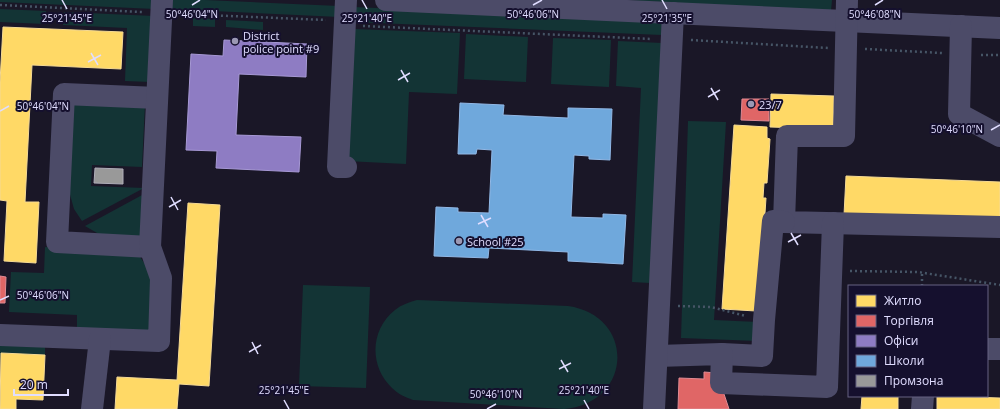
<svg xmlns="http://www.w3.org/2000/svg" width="1000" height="409" viewBox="0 0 1000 409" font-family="'Open Sans',sans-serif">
<rect width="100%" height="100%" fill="#1a1727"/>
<!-- green -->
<g fill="#133435">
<polygon points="0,0 155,0 155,9 0,2"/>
<polygon points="170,0 205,0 339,6 339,17 169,9"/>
<polygon points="623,0 832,0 831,11"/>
<polygon points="354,7 663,21 662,35 353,22"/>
<polygon points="0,9 46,11 45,24 0,22"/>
<polygon points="64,12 154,16 151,82 125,81 127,28 63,25"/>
<polygon points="193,18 215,19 215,27 193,26"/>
<polygon points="226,20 263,22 263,30 226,27"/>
<polygon points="353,29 460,33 457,94 409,92 406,164 346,161"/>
<polygon points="466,34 528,37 526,82 464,79"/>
<polygon points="553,38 611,40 609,87 551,84"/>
<polygon points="618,41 662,43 650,283 632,282 641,88 616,86"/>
<polygon points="73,101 145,104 142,167 92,165 91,186 144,188 82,221 74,209 69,191"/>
<polygon points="688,121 726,122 714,320 758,322 757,341 681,338"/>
<polygon points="144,194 142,238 104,237 85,226"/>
<polygon points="45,247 136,251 155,279 152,333 77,330 77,315 9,312 11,272 44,273"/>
<polygon points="303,285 370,287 366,388 299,386"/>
<path d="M417,300L568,306C636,316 633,403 564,409L413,400C405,397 398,394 392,388C369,366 370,330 395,310C401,305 409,302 417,300Z"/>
<polygon points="0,341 45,343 45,355 1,353 0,368"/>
</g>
<!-- homes -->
<g fill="#ffd966" stroke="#f6da94">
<polygon points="3,27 123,32 121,69 32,65 25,202 39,202 36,263 4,261 7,201 0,200 0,82"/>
<polygon points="771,94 834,96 833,129 770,127"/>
<polygon points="734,125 767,127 767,138 770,139 767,183 764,183 763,198 766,198 763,243 756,311 722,309"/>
<polygon points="846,176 1000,182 1000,219 844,215"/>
<polygon points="188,203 220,205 209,386 179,384 177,409 115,409 117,377 177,380"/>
<polygon points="1,353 45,355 43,400 16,399 16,409 0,409"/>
<polygon points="862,396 898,396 898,409 861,409"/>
<polygon points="937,396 1000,398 1000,409 937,409"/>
</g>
<!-- shops -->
<g fill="#e06666" stroke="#e08a94">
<polygon points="742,99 769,99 769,121 741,120"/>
<polygon points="0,276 6,277 5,303 0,303"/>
<polygon points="704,372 717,373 729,409 678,409 679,378 704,379"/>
</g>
<!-- offices -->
<polygon fill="#8e7cc3" stroke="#a799d5" points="224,40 307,44 306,77 239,74 236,135 301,137 299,172 216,168 217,151 186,150 191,54 223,56"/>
<!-- schools -->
<polygon fill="#6fa8dc" stroke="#91b8e6" points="460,103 504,105 503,115 568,118 568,108 612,109 610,160 589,159 589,156 574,155 571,217 603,218 603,214 626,215 623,264 568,261 568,252 489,248 488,258 434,256 436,207 458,208 458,212 489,213 492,150 477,149 476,154 458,154"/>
<!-- industry -->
<polygon fill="#999" stroke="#aeadb8" points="95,168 123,169 123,184 94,183"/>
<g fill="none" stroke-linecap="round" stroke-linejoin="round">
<!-- path -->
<g stroke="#465566" stroke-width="2.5" stroke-dasharray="2 3" stroke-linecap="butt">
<polyline points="0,5 142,12"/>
<polyline points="181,14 326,20"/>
<polyline points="363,26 652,39"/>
<polyline points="691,40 828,48"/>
<polyline points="865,49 942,53"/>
<polyline points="981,55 1000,55"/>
<polyline points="850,271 918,272 1000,285"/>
<polyline points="922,286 922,273"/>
<polyline points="678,306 711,307 746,316"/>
</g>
<!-- minor -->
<g stroke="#4c4b68" stroke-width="22">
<polyline points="346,0 338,167 346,167"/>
<polyline points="386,0 1000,28"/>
<polyline points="847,0 844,136 787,136 784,222 1000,227"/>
<polyline points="961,26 959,114 1000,136"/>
<polyline points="150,247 57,242 64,94 157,98"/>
<polyline points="0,335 159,341 161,278 150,247 162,0"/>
<polyline points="987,349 1000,349"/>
<polyline points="722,354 762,356 764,320 773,221 784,222"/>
<polyline points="657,356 722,354 721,383 827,387 833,223"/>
<polyline points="92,409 100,339"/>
<polyline points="654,409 673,13"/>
<polyline points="922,409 923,396"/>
</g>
</g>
<!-- ticks -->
<path fill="none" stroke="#e0ddff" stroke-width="1.5" d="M62,0L67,9M362,0L367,9M662,0L667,9M192,5L200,0M533,5L542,0M875,5L883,0M91,53L98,65M88,62L101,55M401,70L408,82M398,80L410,73M711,88L718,100M708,97L720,90M0,111L9,106M991,130L1000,125M171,197L178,210M169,207L181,200M481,215L488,227M478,224L491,218M791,233L798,245M788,242L801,235M0,300L9,296M252,342L258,354M249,352L261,345M561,360L568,372M559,369L571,363M284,400L289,409M584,400L589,409M487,409L496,404"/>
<!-- markers -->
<g fill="#9b98b3" stroke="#15102e" stroke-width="1.5">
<circle cx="235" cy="41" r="4"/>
<circle cx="751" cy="104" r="4"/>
<circle cx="459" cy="241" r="4"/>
</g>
<g text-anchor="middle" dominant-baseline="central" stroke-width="4" stroke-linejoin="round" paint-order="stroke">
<!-- poi labels -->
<g font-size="11" fill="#e0ddff" stroke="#15102e" text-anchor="start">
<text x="243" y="35">District<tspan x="243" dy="13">police point #9</tspan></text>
<text x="759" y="104">23/7</text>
<text x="467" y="241">School #25</text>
</g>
</g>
<g font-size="10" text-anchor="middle" fill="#e0ddff" stroke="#15102e" stroke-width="4" stroke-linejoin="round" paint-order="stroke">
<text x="192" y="18">50°46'04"N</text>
<text x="875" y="18">50°46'08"N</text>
<text x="533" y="18">50°46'06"N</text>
<text x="67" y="22">25°21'45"E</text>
<text x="367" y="22">25°21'40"E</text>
<text x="667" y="22">25°21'35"E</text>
<text x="43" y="110">50°46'04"N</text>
<text x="957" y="133">50°46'10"N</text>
<text x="43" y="299">50°46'06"N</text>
<text x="284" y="394">25°21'45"E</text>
<text x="584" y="394">25°21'40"E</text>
<text x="496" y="398">50°46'10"N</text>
</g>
<!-- legend -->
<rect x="848" y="285" width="140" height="112" fill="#15102e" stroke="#666282"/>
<rect x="856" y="295" width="20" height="12" fill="#ffd966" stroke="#666282"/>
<text x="884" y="305" font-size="12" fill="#e0ddff">Житло</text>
<rect x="856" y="315" width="20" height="12" fill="#e06666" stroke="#666282"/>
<text x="884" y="325" font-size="12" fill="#e0ddff">Торгівля</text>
<rect x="856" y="335" width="20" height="12" fill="#8e7cc3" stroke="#666282"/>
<text x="884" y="345" font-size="12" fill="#e0ddff">Офіси</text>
<rect x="856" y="355" width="20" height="12" fill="#6fa8dc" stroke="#666282"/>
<text x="884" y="365" font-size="12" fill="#e0ddff">Школи</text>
<rect x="856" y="375" width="20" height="12" fill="#999999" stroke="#666282"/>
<text x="884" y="385" font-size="12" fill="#e0ddff">Промзона</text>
<!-- scale -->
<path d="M14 389v6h54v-6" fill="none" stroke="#e0ddff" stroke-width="2"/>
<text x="20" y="389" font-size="12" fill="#e0ddff" stroke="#15102e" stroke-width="3" paint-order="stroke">20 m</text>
</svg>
